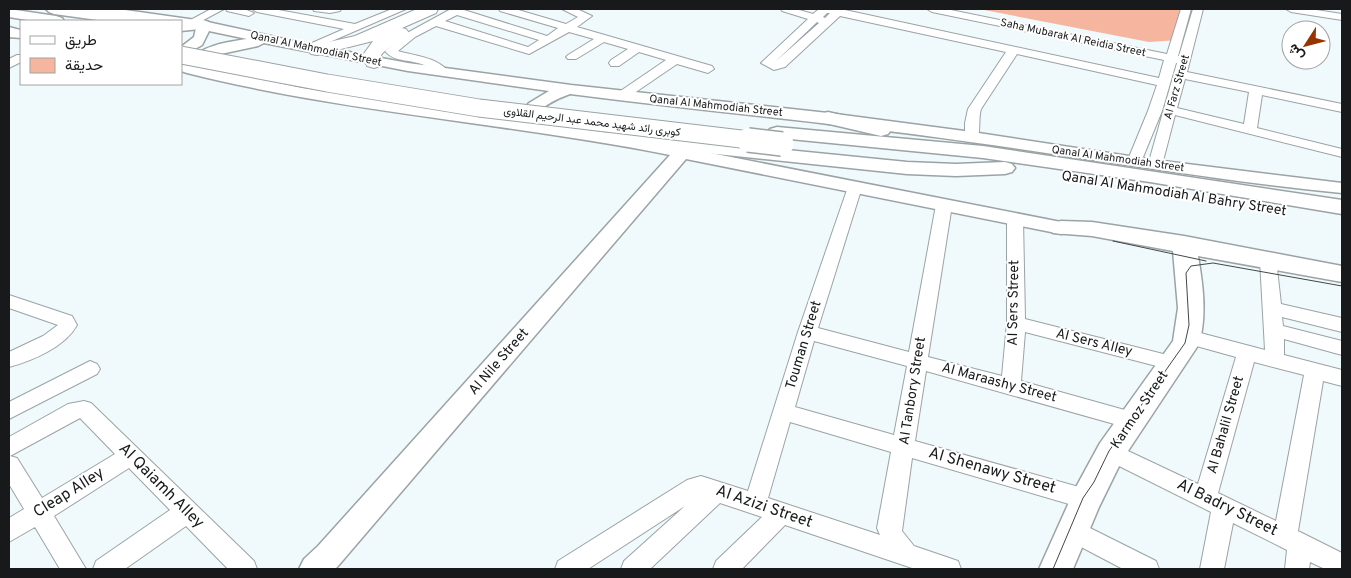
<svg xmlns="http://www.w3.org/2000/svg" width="1351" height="578" viewBox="0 0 1351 578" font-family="Overpass,Vazirmatn,sans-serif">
<rect width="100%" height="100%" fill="#f0f9fb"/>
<!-- green -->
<polygon fill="#f6b59f" points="979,9 1190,9 1179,40 1149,42"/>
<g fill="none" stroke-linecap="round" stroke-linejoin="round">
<!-- minor casing -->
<g stroke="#9ba3a5" stroke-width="2">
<g id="minor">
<polygon points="211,9 224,9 194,25 186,25 185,23"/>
<polygon points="226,9 244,9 254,13 249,16 227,11"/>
<polygon points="252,9 273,9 355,24 392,9 406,9 309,51 305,50 303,48 305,46 344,29 257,12"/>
<polygon points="313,9 341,9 340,11 330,13 314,11"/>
<path d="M451,9H465L464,10L547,36L558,28L500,11L499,9H515L566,24L578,17L562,9H577L592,16L577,27L712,66L714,69L708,73L677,64L627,98H619L617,95L619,92L666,60L639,52L619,66H611L609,63L611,60L628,49L604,42L576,59H568L566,57L568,55L594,39L569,32L529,54L436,26L415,37L398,51C415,56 437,57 449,72L447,75C438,77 433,70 426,66C413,59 394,63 385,51L407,33ZM457,15L539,40L528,47L445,21Z"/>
<path d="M781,9H796L813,14L819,9H846L845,10L1159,78L1164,60L932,12L927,9H946L1167,54L1181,9H1191L1178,56H1179L1193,9H1203L1187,72L1342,104V112L1262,95L1257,128L1342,149V157L1175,115L1162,165L1160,168H1150L1148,165L1177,63H1176L1162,111L1141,162L1139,165H1129L1127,162L1148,111L1157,85L1017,54L981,109C978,119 981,131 977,140H967L965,137V123L968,109L1006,52L840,16L785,67L774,70L761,63L808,19L782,11ZM827,13H830L825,18L823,17ZM817,22L819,23L775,62ZM1185,79L1249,92L1244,124L1177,108Z"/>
<polygon points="1286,9 1310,9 1342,14 1342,20 1291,12"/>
<polygon points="17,55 21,55 21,62 9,68 9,59"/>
<path d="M855,183L860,184L862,187L818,328L909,352L936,205L939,202H949L952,205L928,357L1002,376L1007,323V219L1009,216H1021L1023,219L1025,319L1179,358L1182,363L1179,368L1172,370L1025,332L1021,381L1139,414L1142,420L1139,426L1132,429L926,371L915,441L1086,489L1094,492L1097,499L1094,506L1086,509L912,458L902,531L914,546L958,561L961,569H915L785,525L742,569H713L716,561L762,517L720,503L650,569H621L624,561L685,506L588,569H555L558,561L687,480L701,476L748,491L798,332L848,187L850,184ZM814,341L907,366L894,435L795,407ZM790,422L891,452L877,528L880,535L768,498Z"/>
<path d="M1268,254L1274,256L1276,260L1281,304L1342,318V332L1282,317L1283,326L1342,341V355L1284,339V355L1342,370V386L1323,381L1298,531L1342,553V569H1325L1310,562L1309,569H1285L1287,550L1233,523L1224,569H1200L1211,512L1103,458L1100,452L1103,446L1111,443L1198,484L1236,357L1182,342L1180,337L1182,332L1189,330L1265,350L1260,260L1262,256ZM1254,362L1304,375L1276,521L1218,493Z"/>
<path d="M9,295L72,316L77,325C65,347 32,361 9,367V352L43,336L58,325L9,308Z"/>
<polygon points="90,361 97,364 100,369 97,374 9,419 9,402"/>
<path d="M84,401L91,403L254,561L257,569H228L186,526L125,569H93L96,561L170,510L129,468L54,516L86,569H60L35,527L9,542V518L24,509L9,484V437L68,404ZM80,418L115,454L42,498L17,458L10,456Z"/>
<polygon points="1072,519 1156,561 1159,569 1123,569 1064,538 1060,530 1064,522"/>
</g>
</g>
<!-- tertiary casing -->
<g stroke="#9ba3a5" stroke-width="3">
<g id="tertiary">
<path d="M87,9H118L203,21L317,46L408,63L571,85L828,113L972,132L1155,160L1342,183V193C1218,181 1094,159 970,142C837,123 703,111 570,94C556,99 544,105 534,116L539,123L609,133L1061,222L1068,224L1071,228L1068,232L1061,234L686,159L338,566L335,569H299L304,559L318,546L670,155C510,123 346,113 187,73L181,71V63L186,64C199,46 226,42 247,39L209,31L202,45L181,57V47L194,37L196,28L181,26V21H151L93,13L88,12ZM264,43L408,71L549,91L529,103L518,116L519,120L302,88L199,66L216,55L258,46Z"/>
<polygon points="9,29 21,30 21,38 9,37"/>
</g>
</g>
<!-- secondary casing -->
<g stroke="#9ba3a5" stroke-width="3">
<g id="secondary">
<polygon points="9,9 56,16 62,18 64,21 33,21 9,17"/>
<polygon points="46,9 83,9 135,16 141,18 143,21 105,21 54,14 49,12"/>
<polygon points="203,20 209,22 211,25 209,28 181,31 181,21"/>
<polygon points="9,27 20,30 21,34 20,36 9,37"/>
<polygon points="828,112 888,126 891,130 888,134 881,136 821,122 819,118 821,114"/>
<polygon points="777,127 983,146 1342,200 1342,214 1150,182 983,158 770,137 767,133 770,129"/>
<polygon points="609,132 907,162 956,164 1005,162 1012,164 1015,168 1012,172 1005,174 956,176 907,174 602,142 599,138 602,134"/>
<path d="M1061,221L1092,222L1184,236L1342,266V282L1198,256C1203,285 1207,315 1199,344L1122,460L1099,507L1073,569H1039L1075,489L1100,443L1173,341L1178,308L1173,251L1092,236L1053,233L1050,228L1053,223Z"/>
</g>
</g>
<!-- primary casing -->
<g stroke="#9ba3a5" stroke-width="2">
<path id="primary" d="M417,9H438L436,13L402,28L406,29L409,33C402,43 389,45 381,55L383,62L381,66L374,68L367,66L363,55L373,41L317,55L311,54L308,50L311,46L355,36Z"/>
</g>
<!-- minor -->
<use href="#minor" fill="#fff" fill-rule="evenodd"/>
<!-- tertiary -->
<use href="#tertiary" fill="#fff" fill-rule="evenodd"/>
<!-- secondary -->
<use href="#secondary" fill="#fff" fill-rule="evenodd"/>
<!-- primary -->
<use href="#primary" fill="#fff" fill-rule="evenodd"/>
<!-- tram -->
<g stroke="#434748" stroke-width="1">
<polyline points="1113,241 1206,261"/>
<polyline points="1053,569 1083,498 1094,482 1109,451 1185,343 1189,325 1186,273 1191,266 1213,263 1342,286"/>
</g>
<!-- secondary-bridge-far1 casing -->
<g stroke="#9ba3a5" stroke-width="19" stroke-linecap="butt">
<polyline id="secondary-bridge-far1" points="181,55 327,83 479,108 758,141"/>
</g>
<!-- secondary-bridge casing -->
<g stroke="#9ba3a5" stroke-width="26" stroke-linecap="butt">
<polyline id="secondary-bridge" points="748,140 782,144"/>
</g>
<!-- secondary-bridge-far1 -->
<use href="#secondary-bridge-far1" stroke="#fff" stroke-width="17"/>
<!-- secondary-bridge -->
<use href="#secondary-bridge" stroke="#fff" stroke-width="23"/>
</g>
<g text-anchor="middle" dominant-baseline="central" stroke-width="4" stroke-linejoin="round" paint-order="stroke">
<!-- far-street labels -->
<g font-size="11" fill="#17191a" stroke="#fff">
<text transform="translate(1073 38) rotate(12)">Saha Mubarak Al Reidia Street</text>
<text transform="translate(316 49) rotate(12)">Qanal Al Mahmodiah Street</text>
<text transform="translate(1177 87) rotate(-74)">Al Farz Street</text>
<text transform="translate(716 106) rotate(6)">Qanal Al Mahmodiah Street</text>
<text transform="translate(592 122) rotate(7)">كوبرى رائد شهيد محمد عبد الرحيم القلاوى</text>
<text transform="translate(1118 159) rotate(8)">Qanal Al Mahmodiah Street</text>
</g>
<!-- street labels -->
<g font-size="14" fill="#17191a" stroke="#fff">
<text transform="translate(1174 194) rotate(9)">Qanal Al Mahmodiah Al Bahry Street</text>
<text transform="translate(1014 303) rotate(-89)">Al Sers Street</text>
<text transform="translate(1094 343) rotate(14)">Al Sers Alley</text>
<text transform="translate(804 345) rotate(-73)">Touman Street</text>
<text transform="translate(499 362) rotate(-49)">Al Nile Street</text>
<text transform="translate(999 383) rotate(15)">Al Maraashy Street</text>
<text transform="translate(913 391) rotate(-81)">Al Tanbory Street</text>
<text transform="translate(1140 410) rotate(-56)">Karmoz Street</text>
<text transform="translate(1226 425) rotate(-74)">Al Bahalil Street</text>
</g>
<!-- near-street labels -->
<g font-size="16" fill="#17191a" stroke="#fff">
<text transform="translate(992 471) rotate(16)">Al Shenawy Street</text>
<text transform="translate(161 486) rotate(45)">Al Qaiamh Alley</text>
<text transform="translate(69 493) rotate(-32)">Cleap Alley</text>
<text transform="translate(764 507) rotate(19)">Al Azizi Street</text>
<text transform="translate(1227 508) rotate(26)">Al Badry Street</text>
</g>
</g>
<!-- border -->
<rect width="1351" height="578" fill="none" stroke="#17191a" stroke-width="20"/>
<!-- legend -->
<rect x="20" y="20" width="162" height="65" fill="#ffffff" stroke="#a2a3a3"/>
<rect x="30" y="36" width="25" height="8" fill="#ffffff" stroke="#a2a3a3"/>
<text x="65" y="45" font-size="15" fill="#17191a">طريق</text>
<rect x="30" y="58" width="25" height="15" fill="#f6b59f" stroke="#a2a3a3"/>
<text x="65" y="70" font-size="15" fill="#17191a">حديقة</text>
<!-- north arrow -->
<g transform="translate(1306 45) rotate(234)"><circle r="24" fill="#ffffff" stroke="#a2a3a3"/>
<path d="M0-4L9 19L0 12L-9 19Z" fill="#973301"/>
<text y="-8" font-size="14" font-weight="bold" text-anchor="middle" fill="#17191a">ش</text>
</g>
</svg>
